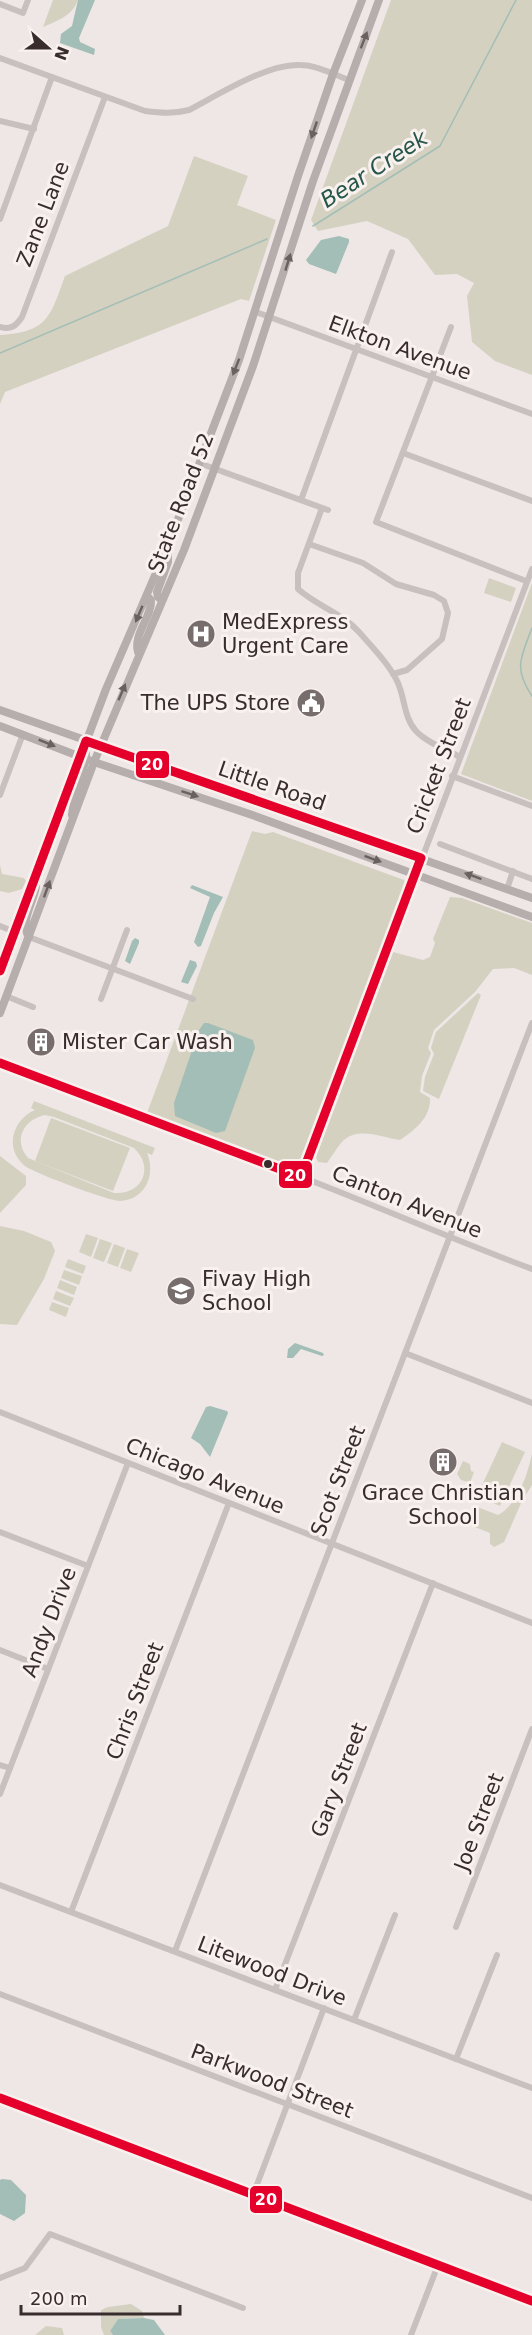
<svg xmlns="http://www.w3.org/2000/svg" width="532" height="2335" viewBox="0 0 532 2335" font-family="'DejaVu Sans',sans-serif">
<rect width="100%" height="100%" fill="#eee7e6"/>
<!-- green -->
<g fill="#d4d1c1" fill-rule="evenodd">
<path d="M53,0H78C72,16 57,21 43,27Z"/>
<polygon points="391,0 532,0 532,375 495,361 472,342 467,296 474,283 457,274 435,275 408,239 367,221 318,231 311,220"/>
<path d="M194,156L248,176L237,205L276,220L249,301L241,299L5,392L0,404V335C48,332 50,317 65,276L168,226Z"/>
<polygon points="489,578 516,588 511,602 484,593"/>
<polygon points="532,583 532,801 461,774"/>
<polygon points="252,831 265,834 273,832 404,880 405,883 300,1167 295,1170 147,1113"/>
<polygon points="0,865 2,874 24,878 26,881 22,889 9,893 0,891"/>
<path d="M450,897L462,898L532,923V975L514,968L493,969L475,992L434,1030L428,1048L431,1053L422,1076L420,1092L430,1098C431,1117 415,1130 400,1140C382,1138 357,1125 341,1143C336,1149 332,1156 327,1163L318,1162L316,1157L393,952L423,960L430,957L435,943L433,939Z"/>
<polygon points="478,993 481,995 439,1099 423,1091 425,1077 434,1054 431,1048 436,1032"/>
<path d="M34,1101L155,1148L152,1155L147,1153C156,1174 146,1199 121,1201C111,1202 34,1173 25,1166C4,1149 12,1120 35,1110L31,1108ZM45,1115L54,1117L134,1148C155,1168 142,1195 114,1193L28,1158C13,1140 23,1120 45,1115Z"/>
<polygon points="51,1118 130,1148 113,1191 35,1161"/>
<polygon points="0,1156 26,1176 26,1185 0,1213"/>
<polygon points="0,1226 24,1231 51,1242 55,1251 44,1279 17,1325 0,1324"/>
<polygon points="86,1234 98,1238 91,1257 79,1252"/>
<polygon points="100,1239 112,1243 104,1262 93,1258"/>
<polygon points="114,1244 125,1248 118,1267 107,1263"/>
<polygon points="127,1249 139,1253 131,1272 120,1268"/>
<polygon points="68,1259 86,1266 83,1274 65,1267"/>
<polygon points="64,1270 82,1276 79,1285 61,1278"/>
<polygon points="60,1280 77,1287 74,1295 57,1288"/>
<polygon points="56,1291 74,1298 70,1306 53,1299"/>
<polygon points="52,1302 69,1308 66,1317 49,1310"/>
<polygon points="502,1442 525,1452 500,1506 477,1496"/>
<path d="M532,1454V1485L522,1501L504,1542L494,1547L490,1544V1533L467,1524L475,1506L498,1515C518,1504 527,1476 532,1454Z"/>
<polygon points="463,1461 470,1464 471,1471 474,1472 470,1483 461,1480 457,1474"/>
<polygon points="131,2304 142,2311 144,2318 118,2319 110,2331 113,2335 104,2335 101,2327 101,2310 108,2307"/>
<polygon points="46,2326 62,2328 64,2335 35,2335"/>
</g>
<!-- water -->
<g fill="#a3beb6">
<polygon points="78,0 95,0 79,38 80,42 95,49 94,55 60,43 61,34 72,26"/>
<polygon points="339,236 349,239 349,242 336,274 309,264 306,260 321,240"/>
<polygon points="192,885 223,897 214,913 201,946 198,947 194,942 210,897 190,888"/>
<polygon points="135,938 139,940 139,943 130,964 125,961 132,941"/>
<polygon points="190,960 196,962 197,966 188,984 181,982"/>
<polygon points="204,1023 208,1023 253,1040 255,1048 225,1131 216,1133 175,1116 174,1103 199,1030"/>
<polygon points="295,1343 323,1353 324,1355 322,1356 301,1349 293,1358 287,1358 288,1349"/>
<polygon points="210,1406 227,1411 228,1413 210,1457 200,1444 191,1438 206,1407"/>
<polygon points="2,2179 11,2180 26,2195 25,2213 14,2221 0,2214 0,2180"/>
<polygon points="144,2318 154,2320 165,2335 113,2335 110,2331 118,2319"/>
</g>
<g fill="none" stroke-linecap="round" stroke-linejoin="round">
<!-- stream -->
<g stroke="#a3beb6" stroke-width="1.5">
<polyline points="313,226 440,146 516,0"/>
<polyline points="0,353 267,239"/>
<path d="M532,628C521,657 513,668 532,696"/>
</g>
<!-- minor -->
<g stroke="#c7c0be" stroke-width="6">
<polyline points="0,4 23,13 28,0"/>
<path d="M0,58L145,111C161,113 173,114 189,110C218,95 268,63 300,65C316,65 333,74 349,80"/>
<polyline points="0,121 34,129"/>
<polyline points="0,219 52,77"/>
<polyline points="256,312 532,414"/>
<path d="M0,327C11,330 16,326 22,317L105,97"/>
<polyline points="451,327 376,522 526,581"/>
<polyline points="403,453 532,501"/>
<polyline points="199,463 328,510"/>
<polyline points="301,500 392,252"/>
<path d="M322,508L298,573V589C317,606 342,613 359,632C372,647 390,665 398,683C405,699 404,718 416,731C427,743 446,749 460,757"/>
<polyline points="309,544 363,563 396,584 434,595 444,601 448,613 442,639 407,670 393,674"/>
<polyline points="452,776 532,806"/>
<polyline points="0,795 23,734"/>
<polyline points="440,844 532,879"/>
<polyline points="507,889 513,871"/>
<polyline points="0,926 15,932"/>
<polyline points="29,937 193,999"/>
<polyline points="6,996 33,1007"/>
<polyline points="101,999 127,930"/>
<path d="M0,1063C99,1102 199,1138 299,1176C377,1206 454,1240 532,1269"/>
<polyline points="301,1177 532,569"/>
<polyline points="405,1353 532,1403"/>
<polyline points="0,1412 532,1623"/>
<polyline points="0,1532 88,1566"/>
<polyline points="0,1650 48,1669"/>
<polyline points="0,1765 10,1768"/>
<polyline points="0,1794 128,1463"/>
<polyline points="0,1885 532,2088"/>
<polyline points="71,1912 229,1503"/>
<polyline points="456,1927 532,1729"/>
<polyline points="175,1951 532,1023"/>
<polyline points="275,1990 433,1583"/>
<polyline points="0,1994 532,2198"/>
<polyline points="354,2020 395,1915"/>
<polyline points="456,2059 497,1955"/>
<polyline points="0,2098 532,2301"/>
<polyline points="253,2195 324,2008"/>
<polyline points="0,2278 25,2268 50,2234 243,2308"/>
<polyline points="411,2335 438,2265"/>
</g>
<!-- major -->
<g stroke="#b6aead" stroke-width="8">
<polyline points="162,600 158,597 157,592 168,562 168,551"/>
<path d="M138,652C133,634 152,617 151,600L147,596"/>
<polyline points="0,710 532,898"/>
<polyline points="0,726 94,762 255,816 532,917"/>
<path d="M72,815C74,794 84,776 86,754"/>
<path d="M29,937C19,922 34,902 36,886"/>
<polyline points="0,971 106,689 169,543 239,360 298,176 333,74 362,0"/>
<polyline points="0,1013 94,762 184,550 253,366 313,181 379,0"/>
</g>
<!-- bus-1 casing -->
<g stroke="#f9f1ee" stroke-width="14">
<g id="bus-1">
<polyline points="0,971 86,741 421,858 301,1177 0,1063"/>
<polyline points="0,2098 532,2301"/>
</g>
</g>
<!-- bus-1 -->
<use href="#bus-1" stroke="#e4002b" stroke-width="9"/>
</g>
<!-- one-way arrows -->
<defs><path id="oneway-solid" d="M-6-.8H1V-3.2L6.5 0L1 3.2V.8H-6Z" transform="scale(1.5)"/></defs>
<g fill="#6a6060">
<use href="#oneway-solid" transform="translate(364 40) rotate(-69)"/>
<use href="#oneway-solid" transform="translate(314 130) rotate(109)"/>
<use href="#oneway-solid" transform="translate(288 262) rotate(-73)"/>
<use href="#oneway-solid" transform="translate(236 367) rotate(111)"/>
<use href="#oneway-solid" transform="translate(139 614) rotate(113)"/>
<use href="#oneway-solid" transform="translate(122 692) rotate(-67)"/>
<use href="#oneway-solid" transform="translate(47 743) rotate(22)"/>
<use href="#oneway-solid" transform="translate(190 794) rotate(18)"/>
<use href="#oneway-solid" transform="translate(373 859) rotate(20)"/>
<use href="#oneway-solid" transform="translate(473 876) rotate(-160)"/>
<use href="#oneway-solid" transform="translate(47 889) rotate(-70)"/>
</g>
<!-- icons -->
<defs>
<g id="hospital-disc" transform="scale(1.5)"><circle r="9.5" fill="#786d6d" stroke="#f9f1ee"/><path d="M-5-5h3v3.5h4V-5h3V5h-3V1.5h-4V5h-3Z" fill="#fff"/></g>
<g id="civic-disc" transform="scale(1.5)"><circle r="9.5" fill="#786d6d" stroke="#f9f1ee"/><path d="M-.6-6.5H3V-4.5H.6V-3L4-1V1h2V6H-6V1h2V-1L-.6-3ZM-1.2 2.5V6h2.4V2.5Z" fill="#fff"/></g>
<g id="building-disc" transform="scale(1.5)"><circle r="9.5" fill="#786d6d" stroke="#f9f1ee"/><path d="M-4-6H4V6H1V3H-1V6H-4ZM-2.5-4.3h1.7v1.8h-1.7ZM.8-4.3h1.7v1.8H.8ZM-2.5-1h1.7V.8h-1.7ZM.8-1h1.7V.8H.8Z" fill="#fff"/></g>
<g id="school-disc" transform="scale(1.5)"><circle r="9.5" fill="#786d6d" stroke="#f9f1ee"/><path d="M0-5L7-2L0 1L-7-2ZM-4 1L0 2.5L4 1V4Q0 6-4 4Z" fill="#fff"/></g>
</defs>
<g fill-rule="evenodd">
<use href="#hospital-disc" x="201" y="634"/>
<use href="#civic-disc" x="311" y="703"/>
<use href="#building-disc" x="41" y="1042"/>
<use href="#school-disc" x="181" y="1291"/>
<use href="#building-disc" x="443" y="1462"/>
</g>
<!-- markers -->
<circle fill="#382c2c" stroke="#f9f1ee" stroke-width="2" cx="268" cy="1164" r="5"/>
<g text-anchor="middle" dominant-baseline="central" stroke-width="6" stroke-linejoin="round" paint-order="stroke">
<!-- street labels -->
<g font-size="21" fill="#382c2c" stroke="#f9f1ee">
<text transform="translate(43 214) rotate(-69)">Zane Lane</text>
<text transform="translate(400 348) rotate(20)">Elkton Avenue</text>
<text transform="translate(181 503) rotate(-69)">State Road 52</text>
<text transform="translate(439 766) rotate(-69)">Cricket Street</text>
<text transform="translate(272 786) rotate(19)">Little Road</text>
<text transform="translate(407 1202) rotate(22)">Canton Avenue</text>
<text transform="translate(205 1476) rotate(22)">Chicago Avenue</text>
<text transform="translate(338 1481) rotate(-69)">Scot Street</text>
<text transform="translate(49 1622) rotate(-69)">Andy Drive</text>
<text transform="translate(135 1701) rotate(-69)">Chris Street</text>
<text transform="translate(339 1780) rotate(-69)">Gary Street</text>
<text transform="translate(479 1822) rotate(-69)">Joe Street</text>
<text transform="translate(272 1971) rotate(21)">Litewood Drive</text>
<text transform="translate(272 2081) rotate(21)">Parkwood Street</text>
</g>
<!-- poi labels -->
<g font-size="21" fill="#382c2c" stroke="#f9f1ee" text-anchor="start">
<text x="222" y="622">MedExpress<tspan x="222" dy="24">Urgent Care</tspan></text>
<text x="290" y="703" text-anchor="end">The UPS Store</text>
<text x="62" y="1042">Mister Car Wash</text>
<text x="202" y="1279">Fivay High<tspan x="202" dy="24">School</tspan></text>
<text x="443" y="1493" text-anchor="middle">Grace Christian<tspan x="443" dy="24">School</tspan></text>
</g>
<!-- water labels -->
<g font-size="22" font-style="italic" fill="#25564b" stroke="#f9f1ee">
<text transform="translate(374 169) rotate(-33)">Bear Creek</text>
</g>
</g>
<g stroke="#f9f1ee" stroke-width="2">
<rect x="135" y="750" width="35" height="29" rx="6" fill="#e4002b"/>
<rect x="278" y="1160" width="35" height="29" rx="6" fill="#e4002b"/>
<rect x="249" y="2185" width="34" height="29" rx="6" fill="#e4002b"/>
</g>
<g font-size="16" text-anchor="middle" font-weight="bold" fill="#fff">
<text x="152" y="770">20</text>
<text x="295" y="1181">20</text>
<text x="266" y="2205">20</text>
</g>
<!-- north arrow -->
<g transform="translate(48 48) rotate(111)" stroke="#f9f1ee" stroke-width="4.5" paint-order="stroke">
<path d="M0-4.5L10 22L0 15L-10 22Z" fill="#382c2c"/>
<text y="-9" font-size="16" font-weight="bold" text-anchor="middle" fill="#382c2c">N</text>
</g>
<!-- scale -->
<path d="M21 2305v9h159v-9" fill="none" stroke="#382c2c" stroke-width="3"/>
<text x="30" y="2305" font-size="18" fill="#382c2c" stroke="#f9f1ee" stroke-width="4.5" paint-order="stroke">200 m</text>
</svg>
